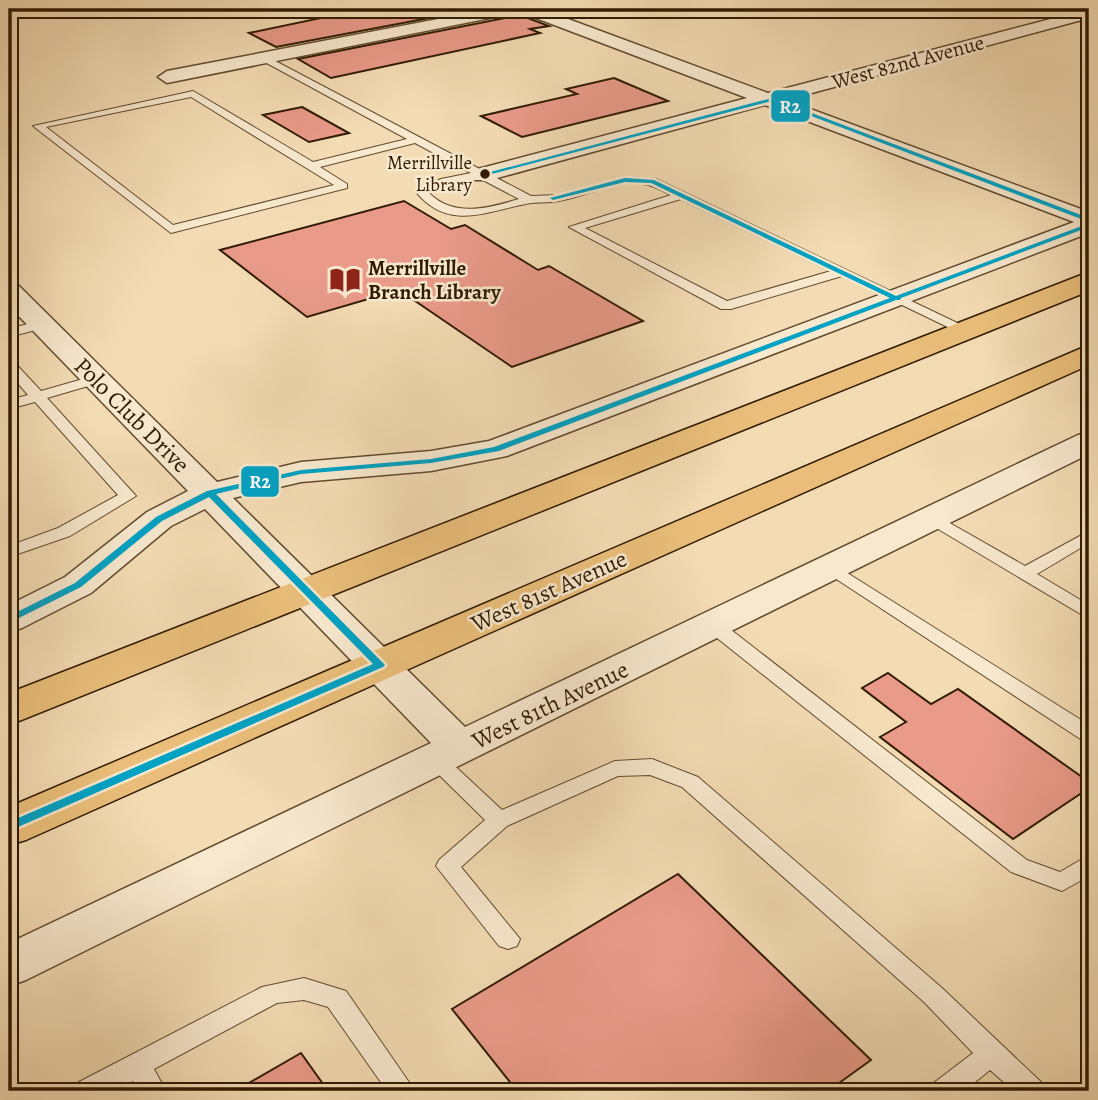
<svg xmlns="http://www.w3.org/2000/svg" width="1098" height="1100" viewBox="0 0 1098 1100" font-family="Alegreya,serif">
<rect width="100%" height="100%" fill="#f3dbb3"/>
<filter id="stains"><feTurbulence type="fractalNoise" baseFrequency=".00286" numOctaves="4"/><feColorMatrix values="0 0 0 0 .2 0 0 0 0 .09 0 0 0 0 .02 0 0 0 .5 -.17"/></filter>
<radialGradient id="worn" r=".72"><stop offset=".6" stop-color="#630" stop-opacity="0"/><stop offset="1" stop-color="#630" stop-opacity=".3"/></radialGradient>
<!-- building -->
<g fill="#e99a89" stroke="#301b02" stroke-width="2">
<polygon points="301,9 477,9 276,47 249,33 321,18"/>
<polygon points="520,15 549,26 530,29 540,33 331,78 298,59"/>
<polygon points="614,78 668,101 522,137 481,116 577,94 566,89"/>
<polygon points="302,107 349,133 309,142 263,115"/>
<polygon points="404,201 451,229 465,225 538,270 549,266 643,321 512,367 399,290 307,317 220,250"/>
<polygon points="888,673 931,704 958,689 1089,782 1089,788 1013,839 880,737 906,722 862,688"/>
<polygon points="678,874 871,1060 828,1091 517,1091 452,1009"/>
<polygon points="301,1053 328,1091 235,1091"/>
</g>
<g fill="none" stroke-linecap="round" stroke-linejoin="round">
<!-- lane casing -->
<g stroke="#614b2e" stroke-width="2">
<g id="lane">
<path d="M264,55L531,196L559,195L625,177L656,179L972,330L970,333H960L842,276L731,309H721L569,227L671,195C656,187 643,181 625,183C604,186 583,196 563,200C552,203 541,202 531,203C489,210 450,233 416,192L441,179L471,173L415,143L320,167L347,184V188L171,233L33,126L193,91L313,162L407,139L261,60V56ZM191,97L334,185L173,225L46,127ZM481,179L519,199C489,208 454,218 429,193L448,184ZM681,199L831,271L727,301L585,228Z"/>
<polygon points="42,320 47,321 47,327 9,337 9,329"/>
<polygon points="9,361 14,362 41,391 97,375 102,376 104,379 102,382 47,398 136,496 70,536 9,557 9,546 58,528 118,495 35,402 9,409 9,400 28,395 9,373"/>
<polygon points="934,514 1025,566 1089,531 1089,543 1037,574 1089,605 1089,619 928,523 926,519"/>
<polygon points="833,564 1089,725 1089,742 1082,740 827,573 824,569 827,565"/>
<polygon points="714,620 721,622 1027,860 1060,872 1089,855 1089,876 1062,891 1011,872 707,630 705,626"/>
<polygon points="436,753 443,755 502,810 615,761 652,759 698,777 942,988 1041,1082 1045,1091 1014,1091 990,1070 964,1091 931,1091 935,1082 973,1053 924,1002 682,787 650,775 618,776 507,826 461,867 520,939 517,946 508,949 499,946 436,866 439,860 485,820 429,765 425,760 429,755"/>
<polygon points="304,978 346,991 415,1091 387,1091 328,1007 304,1000 277,1003 154,1069 166,1091 139,1091 133,1081 113,1091 75,1091 79,1082 262,987"/>
</g>
</g>
<!-- street casing -->
<g stroke="#614b2e" stroke-width="3">
<polygon id="street" points="490,9 541,9 768,93 1089,9 1089,18 786,100 1089,212 1089,233 507,456 431,471 301,482 233,498 465,727 1078,435 1089,433 1089,454 26,980 9,986 9,943 431,743 205,509 171,526 91,593 22,628 9,632 9,605 65,577 147,512 188,491 9,306 9,283 18,285 217,482 301,462 431,451 489,441 1074,222 765,105 490,180 474,180 471,175 474,170 747,98 520,12 167,83 158,77 167,71"/>
</g>
<!-- primary casing -->
<g stroke="#301b02" stroke-width="3">
<g id="primary">
<polygon points="1089,272 1089,291 9,725 9,693"/>
<polygon points="1089,345 1089,365 26,840 9,845 9,807"/>
</g>
</g>
<!-- lane -->
<use href="#lane" fill="#f7e8ce" fill-rule="evenodd"/>
<!-- street -->
<use href="#street" fill="#f7e8ce" fill-rule="evenodd"/>
<!-- primary -->
<use href="#primary" fill="#eabe7a" fill-rule="evenodd"/>
<!-- bus-1 casing -->
<g stroke="#f7e8ce" stroke-width="5">
<g id="bus-1">
<polygon points="772,98 1089,218 1089,222 772,101 484,176 479,175"/>
<polygon points="625,178 654,180 896,296 1087,224 1089,223 1089,227 901,298 900,300 896,300 499,451 431,463 301,474 216,494 385,665 383,667 9,831 9,822 373,664 209,497 162,521 81,587 9,623 9,616 75,583 156,517 207,491 301,470 431,459 494,447 890,298 651,183 625,182 553,200 550,198"/>
</g>
</g>
<!-- bus-1 -->
<use href="#bus-1" fill="#02a2c4" fill-rule="evenodd"/>
</g>
<!-- icons -->
<defs>
<g id="library-bare" transform="scale(2.415)"><path d="M-6-4Q-3-5.5-.7-3.5V5Q-3 3-6 4ZM6-4Q3-5.5 .7-3.5V5Q3 3 6 4Z" fill="#8f2418" stroke="#f7e8ce" stroke-width="2.5" paint-order="stroke"/></g>
</defs>
<g fill-rule="evenodd">
<use href="#library-bare" x="345" y="280"/>
</g>
<!-- markers -->
<circle fill="#301b02" stroke="#f7e8ce" stroke-width="2.5" cx="485" cy="174" r="6"/>
<g text-anchor="middle" dominant-baseline="central" stroke-width="5" stroke-linejoin="round" paint-order="stroke">
<!-- far-bus labels -->
<g font-size="19" fill="#301b02" stroke="#f7e8ce" text-anchor="end">
<text x="472" y="163">Merrillville<tspan x="472" dy="22">Library</tspan></text>
</g>
<!-- far-street labels -->
<g font-size="21" fill="#301b02" stroke="#f7e8ce">
<text transform="translate(908 62) rotate(-15)">West 82nd Avenue</text>
</g>
<!-- far-poi labels -->
<g font-size="21" font-weight="bold" fill="#301b02" stroke="#f7e8ce" text-anchor="start">
<text x="368" y="268">Merrillville<tspan x="368" dy="24">Branch Library</tspan></text>
</g>
<!-- street labels -->
<g font-size="24" fill="#301b02" stroke="#f7e8ce">
<text transform="translate(132 415) rotate(45)">Polo Club Drive</text>
<text transform="translate(549 591) rotate(-24)">West 81st Avenue</text>
<text transform="translate(550 705) rotate(-26)">West 81th Avenue</text>
</g>
</g>
<g stroke="#f7e8ce" stroke-width="2.5">
<rect x="770" y="89" width="41" height="34" rx="7" fill="#02a2c4"/>
<rect x="240" y="465" width="40" height="33" rx="7" fill="#02a2c4"/>
</g>
<g font-size="19" text-anchor="middle" font-weight="bold" fill="#fff">
<text x="790" y="113">R2</text>
<text x="260" y="488">R2</text>
</g>
<!-- margin -->
<rect width="1098" height="1100" fill="none" stroke="#f3dbb3" stroke-width="35"/>
<rect x="10" y="10" width="1077" height="1079" fill="none" stroke="#301b02" stroke-width="3.5"/>
<rect x="18" y="18" width="1063" height="1065" fill="none" stroke="#301b02" stroke-width="2"/>
<rect width="100%" height="100%" filter="url(#stains)"/>
<rect width="100%" height="100%" fill="url(#worn)"/>
</svg>
